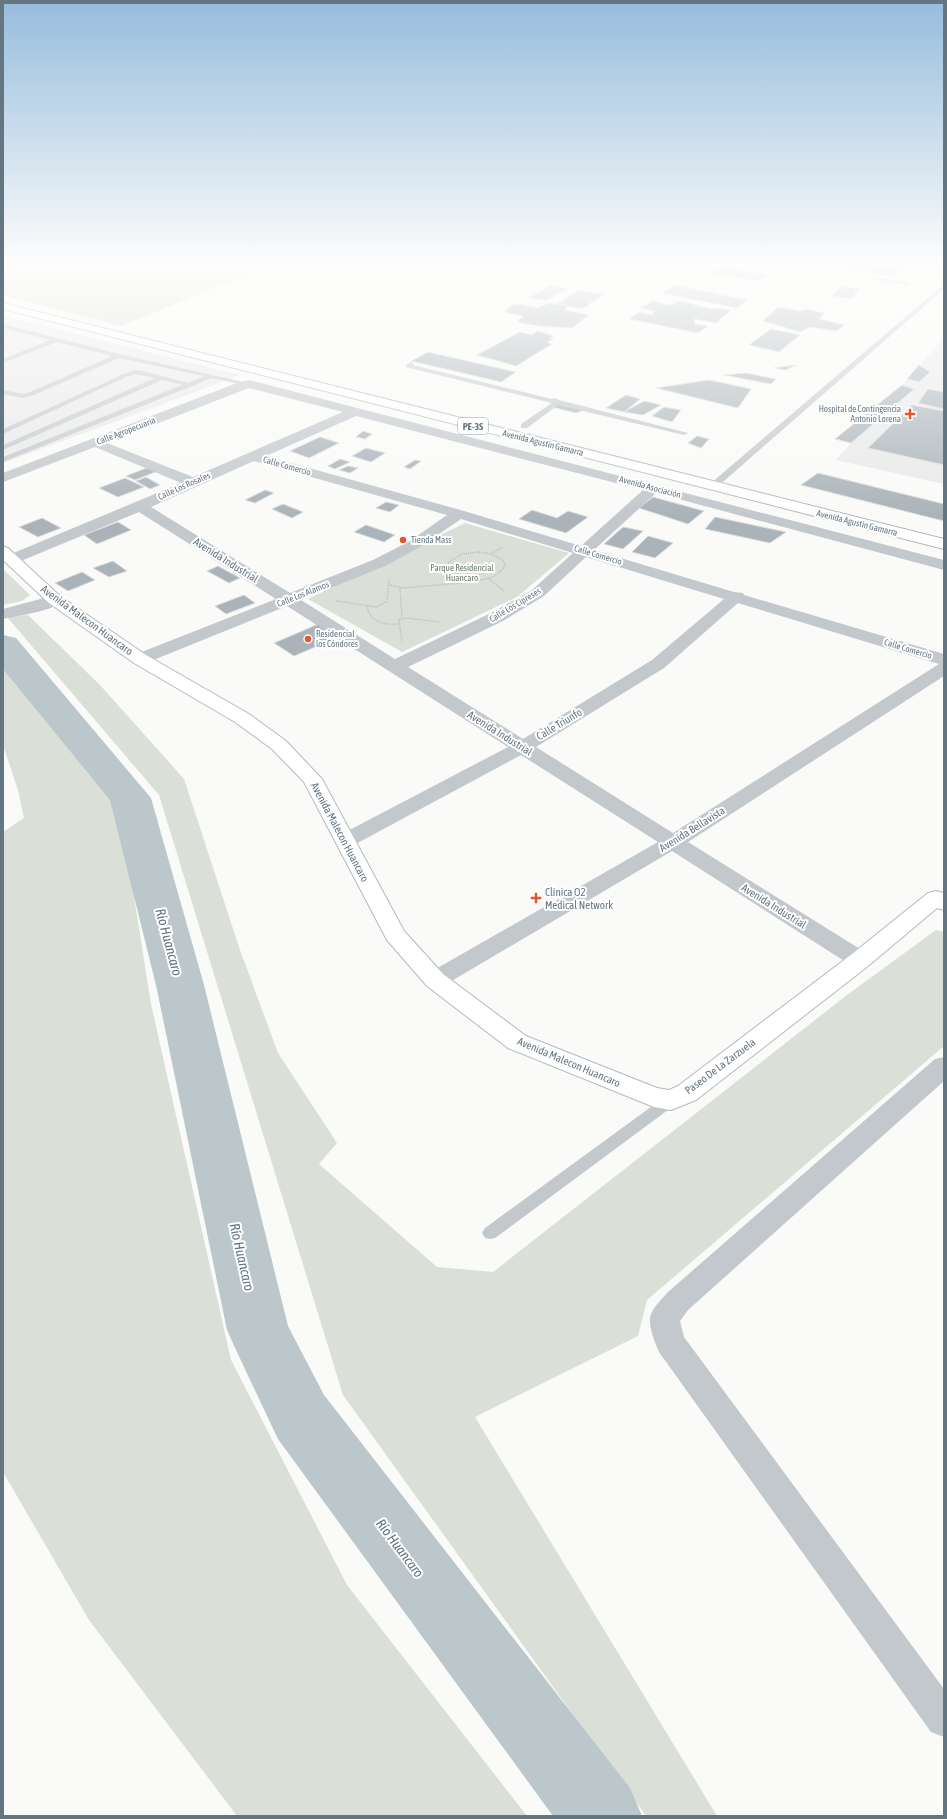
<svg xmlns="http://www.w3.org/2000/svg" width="947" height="1819" viewBox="0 0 947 1819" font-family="'Asap Condensed',sans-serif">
<rect width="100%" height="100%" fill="#fafaf8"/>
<!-- built -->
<g fill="#e8e9e9">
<polygon points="3,316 241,375 3,463"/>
<polygon points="940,342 944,343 944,484 836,460"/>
</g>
<!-- green -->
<g fill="#dadfd7">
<polygon points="3,262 279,262 121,326 3,295"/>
<polygon points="465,523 569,553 517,597 402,652 308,599"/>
<polygon points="3,569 30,595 22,601 3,605"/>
<polygon points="28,615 100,685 184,779 240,950 278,1053 337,1143 319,1164 437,1267 493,1272 847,995 936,930 944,932 944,1046 647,1300 638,1336 475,1417 717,1816 646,1816 343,1395 159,795 7,617"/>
<polygon points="3,658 109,794 123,827 151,1004 231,1360 347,1585 527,1816 237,1816 89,1620 3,1472 3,832 24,818 18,790 3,745"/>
</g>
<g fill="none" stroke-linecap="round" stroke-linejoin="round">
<!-- river -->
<polygon fill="#bbc7cb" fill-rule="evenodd" points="3,635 16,638 151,798 204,985 288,1326 324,1395 630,1788 642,1816 553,1816 278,1439 236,1350 227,1330 156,985 110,800 3,669"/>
</g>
<!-- building -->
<g fill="#aab3b9" stroke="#dcdcda">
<polygon points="631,262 663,262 654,267"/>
<polygon points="807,262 876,262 905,267 894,277"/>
<polygon points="721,266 771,275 759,281 711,273"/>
<polygon points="876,277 911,283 907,285 872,279"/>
<polygon points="550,285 568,289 546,300 529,298"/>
<polygon points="674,285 748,300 737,308 662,293"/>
<polygon points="842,286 860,289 851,299 832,296"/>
<polygon points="579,290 604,294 582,309 557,304"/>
<polygon points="653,301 670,305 680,301 711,309 717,308 731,310 716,323 694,319 695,324 708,326 698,333 629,319 639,312 652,315 655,311 641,308"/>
<polygon points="549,303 568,306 565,310 589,315 572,328 539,326 517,322 523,316 504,312 513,304 517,305 519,304 538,308"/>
<polygon points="778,307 800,311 807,309 824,313 819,319 845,325 836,331 809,327 800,332 763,321"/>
<polygon points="771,329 800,335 779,352 749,345"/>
<polygon points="537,331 554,336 550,338 553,339 547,342 552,344 516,366 477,355 520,332 532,335"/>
<polygon points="428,352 516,372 501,382 411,361"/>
<polygon points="796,365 786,370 774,368"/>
<polygon points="919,365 930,372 919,382 907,379"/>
<polygon points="746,373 776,379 771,384 724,375"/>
<polygon points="709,380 751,389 738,408 656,388"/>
<polygon points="902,385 914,389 851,443 835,439"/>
<polygon points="928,389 944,392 944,409 918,403"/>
<polygon points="626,395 640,399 624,412 606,408"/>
<polygon points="644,401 661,405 643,415 624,412"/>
<polygon points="557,404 584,410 576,413 552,407"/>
<polygon points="912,405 944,411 944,465 868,448"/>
<polygon points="664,407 681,410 672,422 652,416"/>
<polygon points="363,431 372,434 365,439 356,437"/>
<polygon points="697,436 709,439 701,448 688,443"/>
<polygon points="320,437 339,443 309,458 290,451"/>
<polygon points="366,448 385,453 371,462 352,456"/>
<polygon points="340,459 350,462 335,469 328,466"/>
<polygon points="415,460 421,461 410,469 404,467"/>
<polygon points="348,466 358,468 350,473 339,470"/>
<polygon points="149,467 158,471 135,480 126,476"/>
<polygon points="818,473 944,504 944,521 801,485"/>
<polygon points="146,477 160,485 150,489 136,481"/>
<polygon points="125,478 144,487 118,497 99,488"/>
<polygon points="265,490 274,493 255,503 245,500"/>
<polygon points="653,497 704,511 688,524 639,508"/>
<polygon points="386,502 399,505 390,512 376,508"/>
<polygon points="283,504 303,512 292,518 272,509"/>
<polygon points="532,510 557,518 568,511 588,517 566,533 519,519"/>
<polygon points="715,517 786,532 770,543 705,529"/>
<polygon points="42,518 61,528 38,537 19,527"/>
<polygon points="118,522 131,530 97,544 84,535"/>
<polygon points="366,525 395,535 384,542 354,532"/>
<polygon points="623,527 643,531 623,549 604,544"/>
<polygon points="648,536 673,543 655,558 632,552"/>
<polygon points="113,561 127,571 109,577 93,568"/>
<polygon points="218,566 240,578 229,583 207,571"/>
<polygon points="82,572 95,580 68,591 55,583"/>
<polygon points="244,595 255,603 226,614 215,606"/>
<polygon points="321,623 341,636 294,656 274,643"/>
</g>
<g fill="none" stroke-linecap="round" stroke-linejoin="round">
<!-- secondary casing -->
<g stroke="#b3babf" stroke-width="2">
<polygon id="secondary" points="3,546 8,548 61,597 146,655 249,714 286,741 322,779 404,931 443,974 526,1036 657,1088 669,1090 678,1086 852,954 928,893 936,891 944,893 944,910 937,908 868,966 696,1100 671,1110 654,1107 508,1048 427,986 387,940 304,782 272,749 235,722 134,663 49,603 3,560"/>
</g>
<!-- highway casing -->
<g stroke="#b4b9bd" stroke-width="2">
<polygon id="highway" points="3,303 944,539 944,549 3,309"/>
</g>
<!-- path -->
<g stroke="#bbbfc2" stroke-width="1.5" stroke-dasharray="1 1" stroke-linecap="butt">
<path d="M479,552L491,554L503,560L505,565C494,586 458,584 448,563L462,554Z"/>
<polyline points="491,554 503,547"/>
<polyline points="488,578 504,591"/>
<polyline points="389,585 404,588 461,583 468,579"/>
<polyline points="400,587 402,619"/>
<polyline points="336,601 377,607 387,601 389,579"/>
<path d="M367,606C370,623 384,625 399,624"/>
<polyline points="402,642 399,620 406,618 439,622"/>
</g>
<!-- lane -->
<g fill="#c3c8cc" fill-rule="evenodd">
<polygon points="24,262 33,262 3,272 3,268"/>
<polygon points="929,262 944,264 944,268 930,263"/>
<polygon points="944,284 944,289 716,488 710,488 710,484"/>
<polygon points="3,324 119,354 252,384 249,386 212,378 3,462 3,457 182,385 162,380 3,450 3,445 155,378 135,374 128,376 3,434 3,429 124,374 135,370 143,371 188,383 204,376 119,358 34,395 23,398 3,394 3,390 23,394 30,392 112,356 57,342 3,363 3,359 50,340 3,328"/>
<polygon points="411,362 413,363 413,365 552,399 555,398 559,400 688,433 684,435 558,405 527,428 521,428 521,424 552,403 406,367 406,365"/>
<polygon points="671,1095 676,1096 678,1100 676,1104 495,1238 490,1239 485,1238 482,1233 485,1228 666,1096"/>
</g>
<!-- street -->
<g fill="#c3c8cc" fill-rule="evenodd">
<path d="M249,380L944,560V570L656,493L594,550L734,592L743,593L744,595L944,654V676L688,842L868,954L871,960L868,966L860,968L852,966L672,851L443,986L435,988L427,986L423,980L427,974L658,842L521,755L352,846L345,848L338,846L335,841L338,836L508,747L287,606L146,663L140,664L134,663L131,659L134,655L276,599L139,512L16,563L10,565L3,561L4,557L181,483L95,447L3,482V473L237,383ZM249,388L343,412L193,477L107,443ZM356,416L643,490L581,546L464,511L266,456ZM254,461L447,515L410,541L373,560L290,593L151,507ZM461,519L573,553L532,590L491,613L395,659L301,600L385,566L420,547ZM586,557L724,599L652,660L523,739L408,667L503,621L544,596ZM738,603L939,664L673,833L536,747L664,668Z"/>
<path d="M55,595L61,597L63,600C56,611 16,616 3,619V609Z"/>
<path d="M944,1057V1081L688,1310L680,1321L684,1337L944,1689V1737L931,1732L659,1352C655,1343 649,1328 650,1318C651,1309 662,1299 668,1292L935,1059Z"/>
</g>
<!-- secondary -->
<use href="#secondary" fill="#fff" fill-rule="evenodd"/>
<!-- highway -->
<use href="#highway" fill="#fff" fill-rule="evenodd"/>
</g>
<!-- sky -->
<linearGradient id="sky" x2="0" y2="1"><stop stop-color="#96bcdc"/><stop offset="0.51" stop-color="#fdfdfc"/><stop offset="1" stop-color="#fdfdfc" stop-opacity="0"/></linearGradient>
<rect width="947" height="517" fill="url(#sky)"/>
<!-- markers -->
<g fill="#e4572e" stroke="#fff" stroke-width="1.5">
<path d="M908 408h4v4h4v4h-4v4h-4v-4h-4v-4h4z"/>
<circle cx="403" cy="540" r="4"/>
<circle cx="308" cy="639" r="4"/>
<path d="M534 892h4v4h4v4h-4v4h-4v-4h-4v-4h4z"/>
</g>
<g text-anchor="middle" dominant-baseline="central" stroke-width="4" stroke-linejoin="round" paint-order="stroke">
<!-- far-poi labels -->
<g font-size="9" fill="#657683" stroke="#fff" text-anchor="start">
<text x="901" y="409" text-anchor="end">Hospital de Contingencia<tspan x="901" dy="10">Antonio Lorena</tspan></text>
<text x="411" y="540">Tienda Mass</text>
<text x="316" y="634">Residencial<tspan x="316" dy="10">los Cóndores</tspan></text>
</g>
<!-- far-street labels -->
<g font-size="9" fill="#657683" stroke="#fff">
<text transform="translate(126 431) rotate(-21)">Calle Agropecuaria</text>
<text transform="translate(543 443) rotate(14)">Avenida Agustín Gamarra</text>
<text transform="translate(287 466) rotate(16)">Calle Comercio</text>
<text transform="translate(184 486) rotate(-24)">Calle Los Rosales</text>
<text transform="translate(650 487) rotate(15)">Avenida Asociación</text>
<text transform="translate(857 523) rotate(14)">Avenida Agustín Gamarra</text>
<text transform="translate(598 555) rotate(17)">Calle Comercio</text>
<text transform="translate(303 594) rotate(-22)">Calle Los Alamos</text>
<text transform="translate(515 605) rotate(-31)">Calle Los Cipreses</text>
<text transform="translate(908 649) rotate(17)">Calle Comercio</text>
</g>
<!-- far-park labels -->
<g font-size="9" fill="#687a64" stroke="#fff">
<text x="462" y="568">Parque Residencial<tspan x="462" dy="10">Huancaro</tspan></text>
</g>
<!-- shield labels -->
<rect fill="#fff" stroke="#939fa8" stroke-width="1" x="458" y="418" width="30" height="16" rx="3"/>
<g font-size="10" font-weight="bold" fill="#657683">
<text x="473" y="426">PE-3S</text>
</g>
<!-- street labels -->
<g font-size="11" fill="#657683" stroke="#fff">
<text transform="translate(226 560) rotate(32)">Avenida Industrial</text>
<text transform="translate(87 620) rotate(36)">Avenida Malecon Huancaro</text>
<text transform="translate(559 724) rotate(-31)">Calle Triunfo</text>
<text transform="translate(500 733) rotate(32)">Avenida Industrial</text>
<text transform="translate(692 829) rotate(-32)">Avenida Bellavista</text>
<text transform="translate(340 832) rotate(62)">Avenida Malecon Huancaro</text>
<text transform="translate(774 906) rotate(32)">Avenida Industrial</text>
<text transform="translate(569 1062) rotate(23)">Avenida Malecon Huancaro</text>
<text transform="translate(720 1066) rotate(-37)">Paseo De La Zarzuela</text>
</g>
<!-- poi labels -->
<g font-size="11" fill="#657683" stroke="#fff" text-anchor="start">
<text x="545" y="892">Clínica O2<tspan x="545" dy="13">Medical Network</tspan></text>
</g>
<!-- near-water labels -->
<g font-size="14" font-style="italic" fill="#60757c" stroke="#fff">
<text transform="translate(169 942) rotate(75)">Río Huancaro</text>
<text transform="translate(242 1257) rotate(77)">Río Huancaro</text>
<text transform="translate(400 1548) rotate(53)">Río Huancaro</text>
</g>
</g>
<!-- border -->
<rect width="947" height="1819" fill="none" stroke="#657683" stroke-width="8"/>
</svg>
